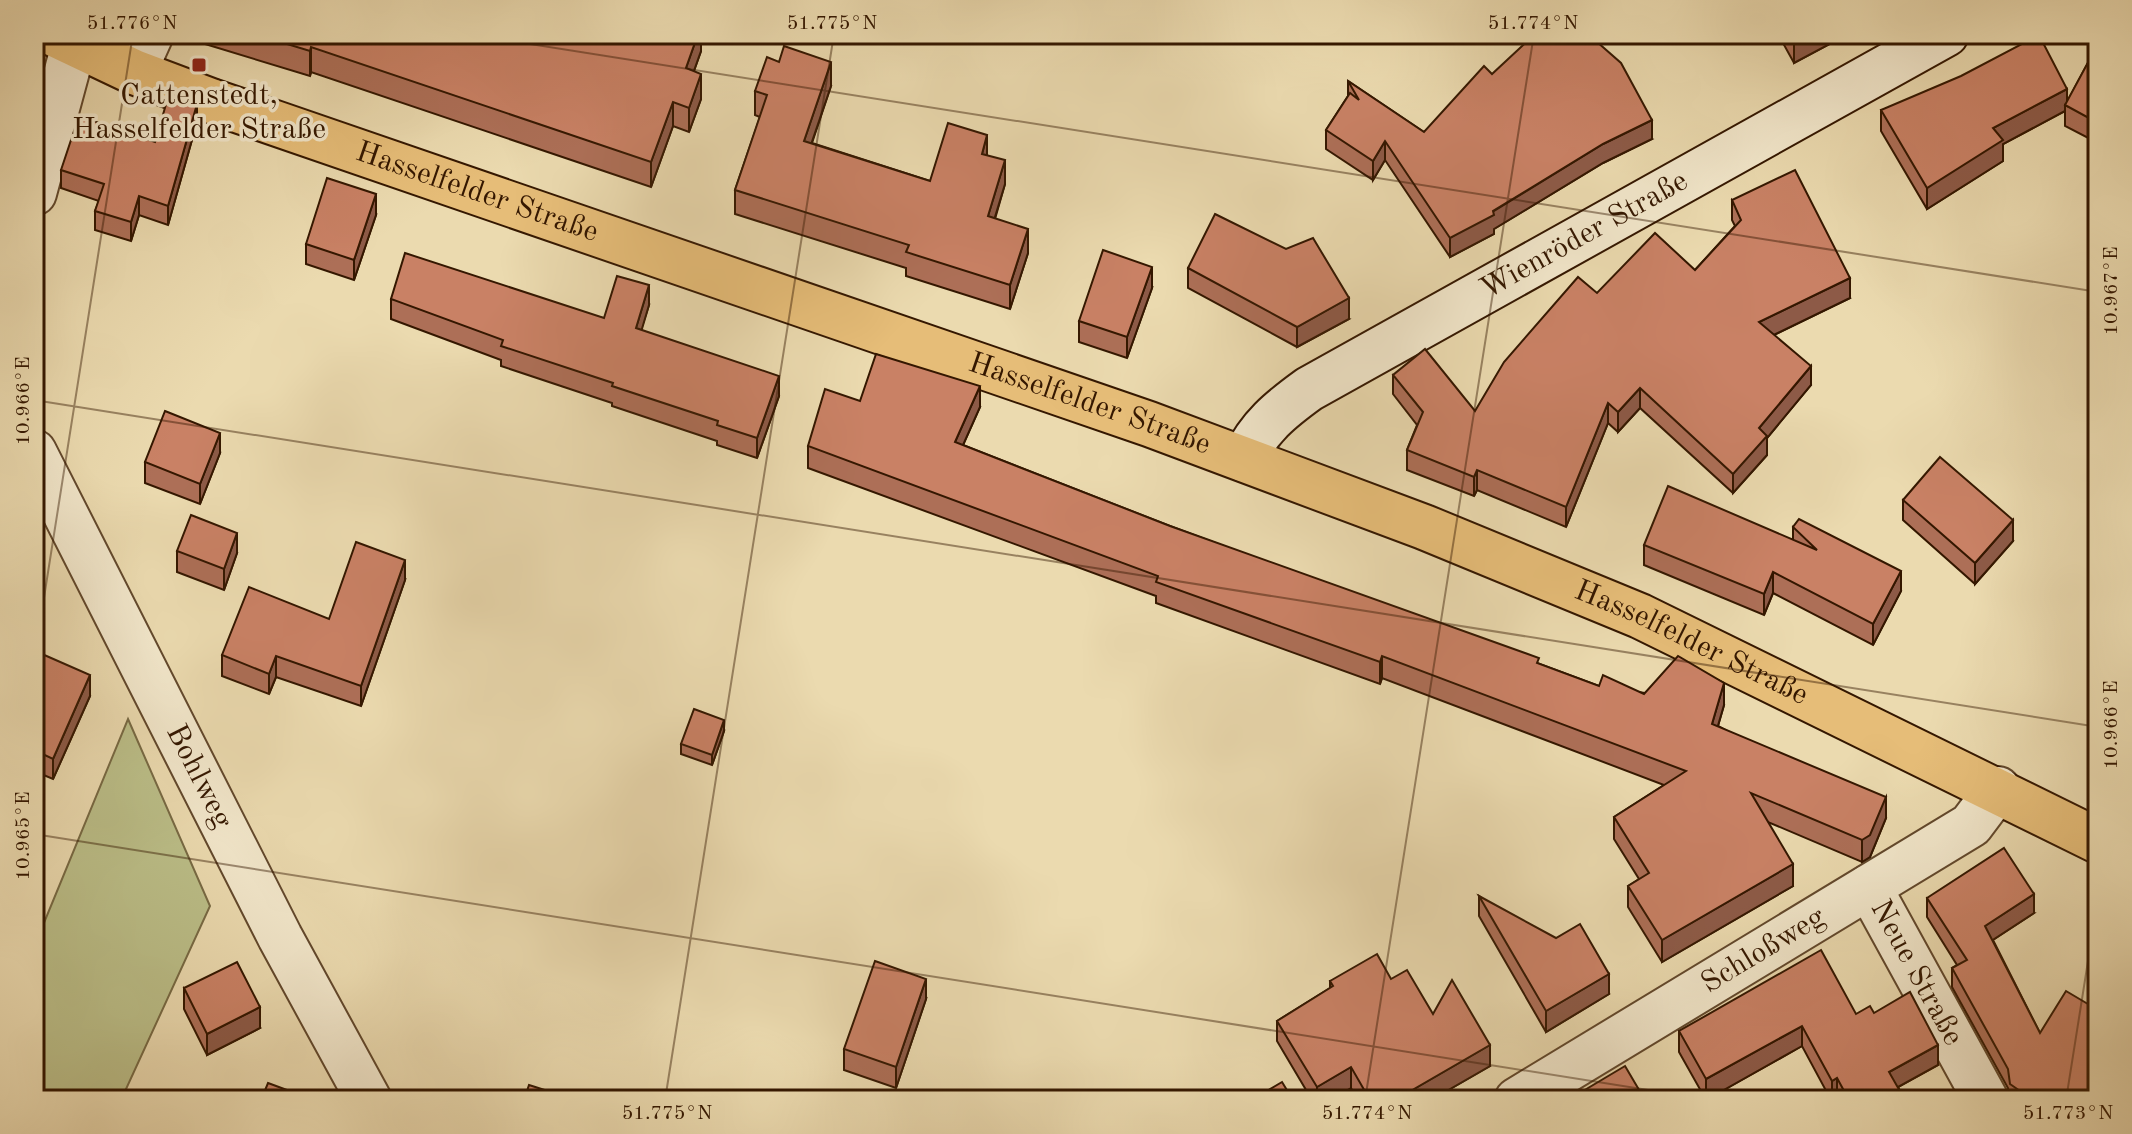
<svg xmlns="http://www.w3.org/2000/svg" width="2132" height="1134" viewBox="0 0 2132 1134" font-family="'Old Standard TT',serif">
<rect width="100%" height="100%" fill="#ebdaaf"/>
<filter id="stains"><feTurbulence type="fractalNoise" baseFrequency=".0025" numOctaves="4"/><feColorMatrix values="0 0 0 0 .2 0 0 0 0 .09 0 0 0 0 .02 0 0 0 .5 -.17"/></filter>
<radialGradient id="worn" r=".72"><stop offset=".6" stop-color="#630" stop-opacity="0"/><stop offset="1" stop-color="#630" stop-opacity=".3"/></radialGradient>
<!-- green -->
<polygon fill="#bbbe88" stroke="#786a44" stroke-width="2" points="128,719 210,906 121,1100 34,1100 34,947"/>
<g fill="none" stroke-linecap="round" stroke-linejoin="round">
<!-- minor casing -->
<g stroke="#62482c" stroke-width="48">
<g id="minor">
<polyline points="134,72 151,34"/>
<polyline points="34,193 74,45"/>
<path id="s1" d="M34,452L280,937L369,1100"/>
<path id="s2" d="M1869,887L1986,1100"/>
<path id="s3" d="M1517,1100L1971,825L1998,789"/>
</g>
</g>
<!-- secondary casing -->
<g stroke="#341700" stroke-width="48">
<g id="secondary">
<path id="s4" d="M1244,459C1259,427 1280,410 1309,389L1946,34"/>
</g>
</g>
<!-- primary casing -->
<g stroke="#341700" stroke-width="48">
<g id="primary">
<path id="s5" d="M54,34L134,72L211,101L1149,424L1424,527L1640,616L2098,841"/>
</g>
</g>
<!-- minor -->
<use href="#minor" stroke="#f2e7cb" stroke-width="44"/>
<!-- secondary -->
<use href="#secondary" stroke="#f2e7cb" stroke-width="44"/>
<!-- primary -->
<use href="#primary" stroke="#e6bd78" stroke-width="44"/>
</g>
<!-- wall -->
<g fill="#ad6f57" stroke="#341700" stroke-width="2">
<polygon points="205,34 607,34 625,40 701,34 701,51 694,71 701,99 689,132 673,126 651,187 311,72 310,76 205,44"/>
<polygon points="1778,34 1841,34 1841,38 1794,63"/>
<polygon points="2098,44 2098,143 2065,126 2065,111 2003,144 2003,161 1927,209 1881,131 1881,110 2067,102"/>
<polygon points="1492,74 1652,139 1603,163 1494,229 1494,234 1450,257 1385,160 1373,180 1326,149 1326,130 1348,96 1348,81 1424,132"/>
<polygon points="831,86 812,143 930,181 987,155 1005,184 995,219 1028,253 1010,309 906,276 906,268 735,214 735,190 760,117 755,115 755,91"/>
<polygon points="197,122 168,225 139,215 131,241 95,230 95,211 99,201 61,188 61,170 155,142"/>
<polygon points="1732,200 1850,298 1774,335 1811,385 1767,438 1767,455 1733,493 1640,408 1618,432 1608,423 1566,527 1477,490 1474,496 1407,470 1407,450 1417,425 1393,394 1393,375 1475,411 1597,293 1695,270 1735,226 1732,220"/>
<polygon points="376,215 354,280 306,264 306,244"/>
<polygon points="1188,268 1349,319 1297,347 1188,288"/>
<polygon points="1152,288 1127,358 1079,342 1079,321"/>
<polygon points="391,299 604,318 649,305 641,330 779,396 757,458 717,445 717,441 612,406 612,403 501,366 501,360 391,319"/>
<polygon points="860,401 980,407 963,445 1170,526 1599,686 1724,705 1718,726 1886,818 1870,857 1862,862 1768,822 1793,886 1662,962 1628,907 1628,886 1639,879 1614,839 1614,817 1664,785 1382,678 1380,684 1156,603 1156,596 808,468 808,446"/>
<polygon points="220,453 200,504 145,483 145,462"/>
<polygon points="1903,500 2013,541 1975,584 1903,520"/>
<polygon points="1793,527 1901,591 1873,645 1773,593 1764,615 1644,565 1644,545 1793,539"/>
<polygon points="177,551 237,553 224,590 177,572"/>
<polygon points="405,580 361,706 276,677 269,694 222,676 222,655 329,619"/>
<polygon points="34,672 90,696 53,779 34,771"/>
<polygon points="724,731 712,765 681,754 681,744"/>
<polygon points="1479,896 1609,994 1546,1032 1479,916"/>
<polygon points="1927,898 2034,913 1993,940 2040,1033 2098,1100 2010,1100 2008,1088 1952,987 1952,968 1957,965 1927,917"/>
<polygon points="1391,979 1433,1014 1490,1066 1431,1100 1358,1100 1351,1088 1330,1100 1312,1100 1277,1041 1277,1021 1330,988 1330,981"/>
<polygon points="184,988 260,1028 207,1055 184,1009"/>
<polygon points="926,999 896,1088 844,1070 844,1049"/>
<polygon points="1874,1013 1938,1065 1898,1087 1905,1100 1838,1100 1837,1099 1831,1100 1802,1046 1706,1100 1679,1052 1679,1031"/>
</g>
<!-- shaded-wall -->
<g fill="#8d5a47" stroke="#341700" stroke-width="2">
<polygon points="698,34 701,34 701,51 686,93 686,68"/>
<polygon points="1810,34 1841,34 1841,38 1794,63 1794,43"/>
<polygon points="311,47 311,72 310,76 310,51"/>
<polygon points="831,62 831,86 804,165 804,141"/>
<polygon points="701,74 701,99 689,132 689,108"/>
<polygon points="2067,89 2067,106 2065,105 2065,111 2003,144 2003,161 1927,209 1927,188 1993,128"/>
<polygon points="673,102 673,126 651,187 651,162"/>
<polygon points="197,104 197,122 168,225 168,206"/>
<polygon points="1652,120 1652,139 1603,163 1494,229 1494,234 1450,257 1450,238 1603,144"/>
<polygon points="987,135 987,159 982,154"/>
<polygon points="1385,141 1385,160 1373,180 1373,161"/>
<polygon points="1005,160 1005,184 988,240 988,216"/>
<polygon points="376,194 376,215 354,280 354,260"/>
<polygon points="139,196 139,215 131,241 131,222"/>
<polygon points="1028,229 1028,253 1010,309 1010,285"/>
<polygon points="1152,267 1152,288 1127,358 1127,337"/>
<polygon points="1850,278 1850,298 1759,342 1759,322"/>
<polygon points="649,285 649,305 636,349 636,328"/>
<polygon points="1349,298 1349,319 1297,347 1297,327"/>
<polygon points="1811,366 1811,385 1767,438 1767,455 1733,493 1733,474 1759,428"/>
<polygon points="779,376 779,396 757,458 757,438"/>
<polygon points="980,386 980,407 955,463 955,442"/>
<polygon points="1640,388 1640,408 1618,432 1618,412"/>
<polygon points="1608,403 1608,423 1566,527 1566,507"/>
<polygon points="220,433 220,453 200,504 200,484"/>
<polygon points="1477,470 1477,490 1474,496 1474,477"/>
<polygon points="2013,520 2013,541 1975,584 1975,563"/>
<polygon points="237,533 237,553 224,590 224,569"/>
<polygon points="405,560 405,580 361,706 361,686"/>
<polygon points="1901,571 1901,591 1873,645 1873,624"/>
<polygon points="1773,572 1773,593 1764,615 1764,594"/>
<polygon points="276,656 276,677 269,694 269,674"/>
<polygon points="1382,656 1382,678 1380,684 1380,662"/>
<polygon points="90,675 90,696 53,779 53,759"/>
<polygon points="1724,683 1724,705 1712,746 1712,724"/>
<polygon points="724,720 724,731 712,765 712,755"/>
<polygon points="1886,797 1886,818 1870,857 1862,862 1862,840"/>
<polygon points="1793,864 1793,886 1662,962 1662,940"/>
<polygon points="2034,894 2034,913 1985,945 1985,926"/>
<polygon points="1609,974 1609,994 1546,1032 1546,1011"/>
<polygon points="926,979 926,999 896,1088 896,1067"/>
<polygon points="260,1007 260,1028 207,1055 207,1034"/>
<polygon points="1802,1026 1802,1046 1706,1100 1706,1079"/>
<polygon points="1490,1045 1490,1066 1431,1100 1395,1100"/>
<polygon points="1938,1045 1938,1065 1889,1092 1889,1072"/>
<polygon points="1351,1067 1351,1088 1330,1100 1317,1100 1317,1087"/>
<polygon points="1837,1078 1837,1099 1832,1100 1832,1081"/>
</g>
<!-- building -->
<g fill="#c98165" stroke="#341700" stroke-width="2">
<polygon points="254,34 607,34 625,40 627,34 698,34 686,68 701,74 689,108 673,102 651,162 311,47 310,51"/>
<polygon points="1535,34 1588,34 1621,63 1652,120 1603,144 1493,211 1494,215 1450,238 1385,141 1373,161 1326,130 1350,93 1359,100 1348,81 1424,132 1484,66 1492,74"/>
<polygon points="1790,34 1810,34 1794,43"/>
<polygon points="2039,35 2067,89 1993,128 2003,140 1927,188 1881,110 1961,76"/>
<polygon points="2098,44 2098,123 2065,105"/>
<polygon points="784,46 831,62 804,141 930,181 948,123 987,135 982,154 1005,160 988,216 1028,229 1010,285 906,252 909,245 735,190 767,95 755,91 767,57 779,62"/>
<polygon points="169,94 197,104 168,206 139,196 131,222 95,211 104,184 61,170 79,116 155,142"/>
<polygon points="1795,170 1850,278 1759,322 1811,366 1759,428 1767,436 1733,474 1640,388 1618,412 1608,403 1566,507 1477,470 1474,477 1407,450 1423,412 1393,375 1425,349 1475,411 1504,362 1578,277 1597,293 1655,233 1695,270 1741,220 1732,200"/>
<polygon points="327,178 376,194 354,260 306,244"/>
<polygon points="1215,214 1286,249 1313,238 1349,298 1297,327 1188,268"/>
<polygon points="1103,250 1152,267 1127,337 1079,321"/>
<polygon points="405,253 604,318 617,276 649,285 636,328 779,376 757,438 717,425 718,421 612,386 613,383 501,346 503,340 391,299"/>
<polygon points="876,354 980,386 955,442 1170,526 1539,658 1537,663 1599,686 1603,675 1644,694 1678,656 1724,683 1712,724 1886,797 1870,835 1862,840 1751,793 1793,864 1662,940 1628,886 1649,873 1614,817 1686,771 1382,656 1380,662 1156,582 1158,576 808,446 825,389 860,401"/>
<polygon points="165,411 220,433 200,484 145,462"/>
<polygon points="1940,457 2013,520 1975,563 1903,500"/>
<polygon points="1668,486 1817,550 1793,527 1799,519 1901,571 1873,624 1773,572 1764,594 1644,545"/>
<polygon points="191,515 237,533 224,569 177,551"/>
<polygon points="356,542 405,560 361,686 276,656 269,674 222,655 249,587 329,619"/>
<polygon points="42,654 90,675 53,759 34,750 34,672"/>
<polygon points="694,709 724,720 712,755 681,744"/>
<polygon points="2004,848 2034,894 1985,926 2040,1033 2066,991 2098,1010 2098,1100 2033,1100 2010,1084 2008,1069 1952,968 1967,960 1927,898"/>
<polygon points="1479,896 1556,938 1580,924 1609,974 1546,1011"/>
<polygon points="1821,950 1856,1014 1870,1006 1874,1013 1910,992 1938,1045 1889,1072 1905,1100 1849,1100 1837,1078 1832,1081 1802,1026 1706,1079 1679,1031"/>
<polygon points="1377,954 1391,979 1407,970 1433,1014 1452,980 1490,1045 1395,1100 1370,1100 1351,1067 1317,1087 1277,1021 1333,986 1330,981"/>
<polygon points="875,961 926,979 896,1067 844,1049"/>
<polygon points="237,962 260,1007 207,1034 184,988"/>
<polygon points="1625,1066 1645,1100 1568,1100"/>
<polygon points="1282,1082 1293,1100 1252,1100"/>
<polygon points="268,1083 314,1100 261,1100"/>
<polygon points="529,1085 576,1100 524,1100"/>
</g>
<!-- ticks -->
<path fill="none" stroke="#341700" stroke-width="2" stroke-opacity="0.45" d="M467,34L2098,292M34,400L2098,727M34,661L133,34M34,834L1711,1100M665,1100L834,34M1365,1100L1534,34M2066,1100L2098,898"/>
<!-- markers -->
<rect fill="#8f2418" stroke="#f2e7cb" stroke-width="3" x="191" y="57" width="16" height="16" rx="4"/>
<g text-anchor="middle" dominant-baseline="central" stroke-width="7" stroke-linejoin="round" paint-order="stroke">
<!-- poi labels -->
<g font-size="30" fill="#341700" stroke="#f2e7cb">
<text x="199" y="96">Cattenstedt,<tspan x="199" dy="34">Hasselfelder Straße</tspan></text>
</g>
<!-- street labels -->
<g font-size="30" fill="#341700" stroke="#f2e7cb">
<text stroke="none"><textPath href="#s5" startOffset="452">Hasselfelder Straße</textPath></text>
<text stroke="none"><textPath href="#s4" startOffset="412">Wienröder Straße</textPath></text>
<text stroke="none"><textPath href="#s5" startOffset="1100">Hasselfelder Straße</textPath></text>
<text stroke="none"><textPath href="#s5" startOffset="1748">Hasselfelder Straße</textPath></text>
<text stroke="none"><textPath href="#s1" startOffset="364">Bohlweg</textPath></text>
<text stroke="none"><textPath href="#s3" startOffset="288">Schloßweg</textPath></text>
<text stroke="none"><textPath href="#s2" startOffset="98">Neue Straße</textPath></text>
</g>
</g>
<!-- margin -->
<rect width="2132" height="1134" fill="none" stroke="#ebdaaf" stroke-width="88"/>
<rect x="44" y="44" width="2044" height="1046" fill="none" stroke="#341700" stroke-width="3"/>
<g font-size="20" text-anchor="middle" fill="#341700">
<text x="132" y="29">51.776°N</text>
<text x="832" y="29">51.775°N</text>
<text x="1533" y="29">51.774°N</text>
<text transform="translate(2110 291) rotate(-90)" y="7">10.967°E</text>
<text transform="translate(22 401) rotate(-90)" y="7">10.966°E</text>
<text transform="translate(2110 725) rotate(-90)" y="7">10.966°E</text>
<text transform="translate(22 836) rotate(-90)" y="7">10.965°E</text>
<text x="667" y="1119">51.775°N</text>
<text x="1367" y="1119">51.774°N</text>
<text x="2068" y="1119">51.773°N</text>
</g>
<rect width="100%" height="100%" filter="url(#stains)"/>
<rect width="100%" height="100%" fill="url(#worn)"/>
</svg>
